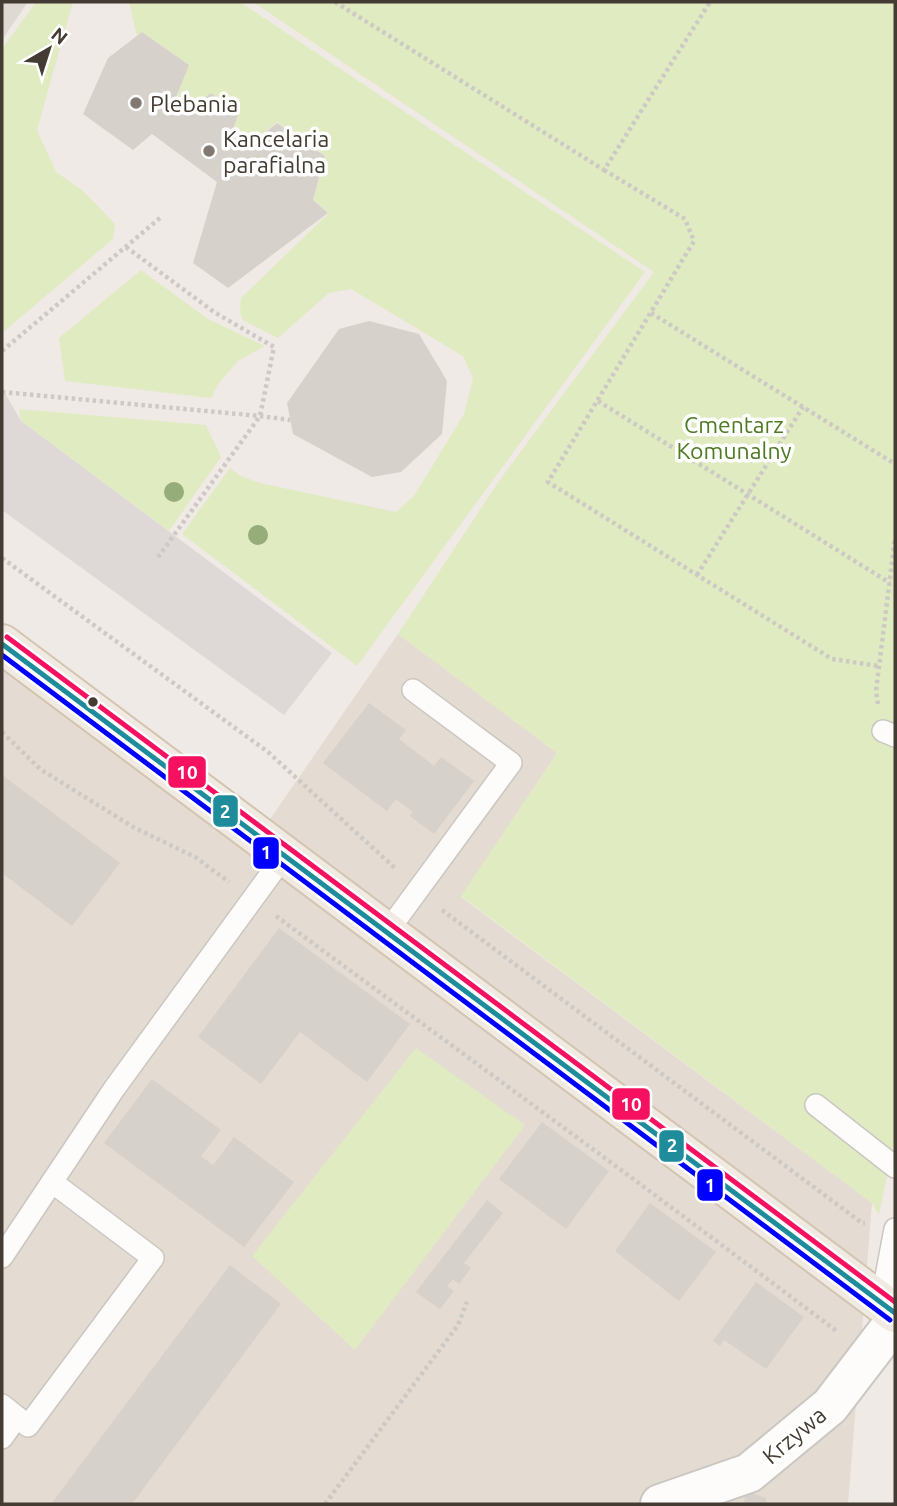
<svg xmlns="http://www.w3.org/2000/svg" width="897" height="1506" viewBox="0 0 897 1506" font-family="Ubuntu,sans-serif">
<rect width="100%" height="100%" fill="#efeae5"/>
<!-- residential -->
<polygon fill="#e4dbd2" points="398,634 557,753 461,897 872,1203 848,1504 2,1504 2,639 264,828"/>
<!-- industrial -->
<polygon fill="#dfd9d3" points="2,2 28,2 2,40"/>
<!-- green -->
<g fill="#e1ebc2">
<polygon points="36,2 73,2 37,130 56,172 83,191 115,224 113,239 2,333 2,49"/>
<polygon points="129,2 240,2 645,272 357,666 182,534 230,468 241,476 260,483 396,512 414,496 464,414 473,378 463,356 351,289 329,293 278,338 243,320 240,313 241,298 329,213 313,200 326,156 277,122 242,151 230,142 239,112 211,93 191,108 177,97 189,65 142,32 137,36"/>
<polygon points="253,2 895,2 895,1137 879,1215 872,1203 461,896 557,753 398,634 499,481 654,272"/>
<polygon points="141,270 208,319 265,346 238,361 219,383 211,398 65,381 59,338"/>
<polygon points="19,409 206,425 221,457 169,531 21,421"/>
<polygon points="416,1048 525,1125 355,1350 252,1256"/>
</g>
<!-- parking -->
<polygon fill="#ded9d6" points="2,388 21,421 332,653 284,715 2,510"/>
<!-- building -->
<g fill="#d7d1cc">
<polygon points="142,32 189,65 176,98 192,108 211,93 239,112 229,142 242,151 277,123 325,156 313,200 328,213 228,288 193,263 217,182 152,134 133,150 83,114 108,58"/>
<polygon points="369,321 419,334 447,381 442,434 401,472 372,477 293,434 287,403 339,329"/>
<polygon points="369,703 406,730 399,739 434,766 441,757 474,781 434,834 410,816 413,812 396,799 387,811 323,763"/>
<polygon points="2,775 120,863 72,926 2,873"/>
<polygon points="279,928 410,1024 367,1082 300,1032 261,1084 198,1037"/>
<polygon points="152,1079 221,1130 201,1156 213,1165 234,1137 294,1182 244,1247 104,1143"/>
<polygon points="542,1122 609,1171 566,1229 499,1179"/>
<polygon points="487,1200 503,1213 464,1263 471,1268 459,1284 453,1279 447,1286 454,1291 440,1309 416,1292"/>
<polygon points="650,1203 716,1252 679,1301 615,1251"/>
<polygon points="230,1265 281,1304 240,1359 132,1504 51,1504"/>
<polygon points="756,1282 804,1317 766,1369 724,1340 720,1346 713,1341"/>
<polygon points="747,1492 766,1498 766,1502 771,1504 743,1504"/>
</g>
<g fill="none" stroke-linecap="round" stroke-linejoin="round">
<!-- lane casing -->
<g stroke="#cbc6c1" stroke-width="24">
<g id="lane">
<polyline points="883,731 895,736"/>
<polyline points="387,932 511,763 413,690"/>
<polyline points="816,1105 895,1167"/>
<polyline points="2,1257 114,1089 284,856"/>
<polyline points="881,1303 895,1229"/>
<polyline points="2,1405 28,1426 153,1258 52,1182"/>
<polyline points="2,1438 17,1417"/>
</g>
</g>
<!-- street casing -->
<g stroke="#cbc6c1" stroke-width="42">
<polyline id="street" points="660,1504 749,1473 830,1406 895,1321"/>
</g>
<!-- primary casing -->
<g stroke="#d3c4b1" stroke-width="42">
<polyline id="primary" points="2,644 895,1313"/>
</g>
<!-- path -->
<g stroke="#cdc9c5" stroke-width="4.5" stroke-dasharray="3.5 3.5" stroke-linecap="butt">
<polyline points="335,2 604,170 710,2"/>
<polyline points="604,170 685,219 694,241 548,482 832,659 879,666"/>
<polyline points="126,247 214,312 274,347 260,416 156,560"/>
<polyline points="651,313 895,464"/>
<polyline points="2,351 160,218"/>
<polyline points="2,392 260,416 290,420"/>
<polyline points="598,401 890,583"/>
<polyline points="2,558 268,752 396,869"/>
<polyline points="697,575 803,407"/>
<polyline points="878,704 876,691 895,538"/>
<polyline points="2,732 40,769 133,827 195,857 229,882"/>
<polyline points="442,910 862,1223 865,1223"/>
<polyline points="276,916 632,1178 834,1329 836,1332"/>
<polyline points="325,1504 458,1325 467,1302"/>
</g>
<!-- lane -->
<use href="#lane" stroke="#fdfcfb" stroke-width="21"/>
<!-- street -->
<use href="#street" stroke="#fdfcfb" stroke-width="38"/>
<!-- primary -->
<use href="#primary" stroke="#f0eae2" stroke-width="38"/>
<!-- bus-1 casing -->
<g stroke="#fff" stroke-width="10">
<polyline id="bus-1" points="2,644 895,1313"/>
</g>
<!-- bus-2 casing -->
<g stroke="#fff" stroke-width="10">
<polyline id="bus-2" points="2,655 890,1320"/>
</g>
<!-- bus-3 casing -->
<g stroke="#fff" stroke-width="10">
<polyline id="bus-3" points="7,637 895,1302"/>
</g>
<!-- bus-1 -->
<use href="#bus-1" stroke="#1e8c9b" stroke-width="5"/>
<!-- bus-2 -->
<use href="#bus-2" stroke="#00f" stroke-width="5"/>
<!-- bus-3 -->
<use href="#bus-3" stroke="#f61160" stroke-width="5"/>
</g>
<!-- trees -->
<g fill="#96ac79">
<circle cx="174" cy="492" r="10"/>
<circle cx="258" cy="535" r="10"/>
</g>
<!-- markers -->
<g fill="#807871" stroke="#fff" stroke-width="2.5">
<circle cx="136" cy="103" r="7"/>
<circle cx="209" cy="151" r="7"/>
</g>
<circle fill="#443b32" stroke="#fff" stroke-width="2.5" cx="93" cy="702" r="6"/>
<g text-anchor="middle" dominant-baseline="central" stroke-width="7" stroke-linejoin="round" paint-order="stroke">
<!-- poi labels -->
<g font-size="23" fill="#443b32" stroke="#fff" text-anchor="start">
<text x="150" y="103">Plebania</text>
<text x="223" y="138">Kancelaria<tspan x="223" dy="26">parafialna</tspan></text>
</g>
<!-- park labels -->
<g font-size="23" fill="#4e7a21" stroke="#fff">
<text x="734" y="424">Cmentarz<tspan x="734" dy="26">Komunalny</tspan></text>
</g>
<!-- street labels -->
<g font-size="23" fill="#443b32" stroke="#fff">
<text transform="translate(794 1435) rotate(-40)">Krzywa</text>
</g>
</g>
<g stroke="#fff" stroke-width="2.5">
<rect x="167" y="755" width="40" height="34" rx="7" fill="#f61160"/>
<rect x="212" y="794" width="27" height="34" rx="7" fill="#1e8c9b"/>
<rect x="252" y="836" width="28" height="34" rx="7" fill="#00f"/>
<rect x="611" y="1087" width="40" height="34" rx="7" fill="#f61160"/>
<rect x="658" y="1129" width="27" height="34" rx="7" fill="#1e8c9b"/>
<rect x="696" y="1168" width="28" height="34" rx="7" fill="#00f"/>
</g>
<g font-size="19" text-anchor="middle" font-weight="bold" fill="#fff">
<text x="187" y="779">10</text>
<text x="225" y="818">2</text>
<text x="266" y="859">1</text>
<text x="631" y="1111">10</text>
<text x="672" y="1152">2</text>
<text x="710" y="1192">1</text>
</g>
<!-- border -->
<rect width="897" height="1506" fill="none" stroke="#443b32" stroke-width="7"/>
<!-- north arrow -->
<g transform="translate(49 49) rotate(39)" stroke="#ffffff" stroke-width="5" paint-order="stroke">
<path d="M0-5L12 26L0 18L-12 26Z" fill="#443b32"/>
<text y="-10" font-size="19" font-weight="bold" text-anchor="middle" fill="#443b32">N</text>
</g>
</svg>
